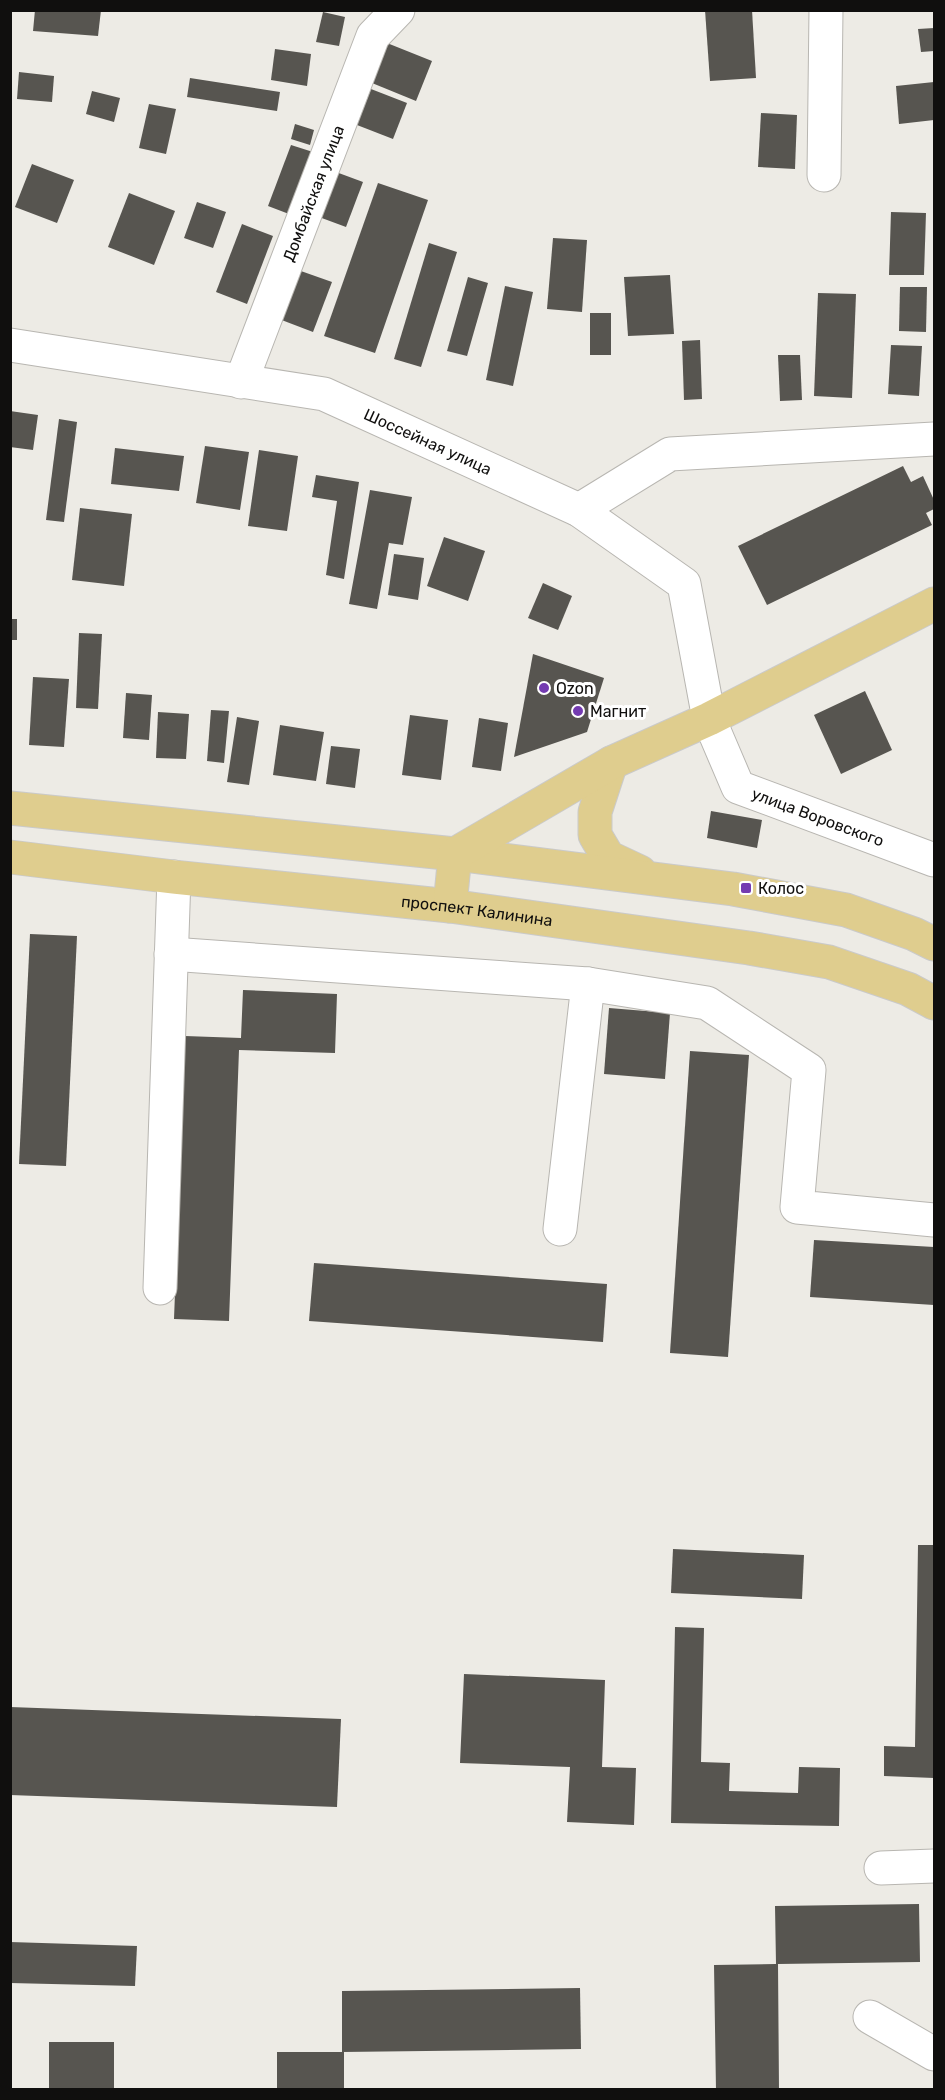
<svg xmlns="http://www.w3.org/2000/svg" width="945" height="2100" viewBox="0 0 945 2100" font-family="Rubik,sans-serif">
<rect width="100%" height="100%" fill="#edebe5"/>
<!-- building -->
<g fill="#575550">
<polygon points="35,10 101,10 98,36 33,31"/>
<polygon points="705,10 752,10 756,78 710,81"/>
<polygon points="323,12 345,17 339,46 316,42"/>
<polygon points="934,28 934,51 921,52 918,29"/>
<polygon points="387,43 432,61 416,101 372,83"/>
<polygon points="275,49 311,54 307,86 271,80"/>
<polygon points="19,72 54,76 52,102 17,99"/>
<polygon points="190,78 280,92 277,111 187,97"/>
<polygon points="934,82 934,120 899,124 896,86"/>
<polygon points="371,89 407,103 393,139 357,125"/>
<polygon points="92,91 120,98 114,122 86,114"/>
<polygon points="149,104 176,109 166,154 139,148"/>
<polygon points="761,113 797,115 795,169 758,167"/>
<polygon points="295,124 314,130 310,145 291,139"/>
<polygon points="291,145 313,152 289,214 268,206"/>
<polygon points="32,164 74,180 57,223 15,207"/>
<polygon points="336,172 363,182 346,227 319,217"/>
<polygon points="378,183 428,200 375,353 324,336"/>
<polygon points="129,193 175,211 154,265 108,247"/>
<polygon points="197,202 226,212 213,248 184,238"/>
<polygon points="891,212 926,213 924,275 889,275"/>
<polygon points="242,224 273,236 247,304 216,292"/>
<polygon points="553,238 587,240 582,312 547,309"/>
<polygon points="429,243 457,252 421,367 394,359"/>
<polygon points="298,270 332,282 313,332 279,319"/>
<polygon points="670,275 674,334 628,336 624,277"/>
<polygon points="468,277 488,283 467,356 447,351"/>
<polygon points="505,286 533,292 513,386 486,380"/>
<polygon points="900,287 927,287 926,332 899,331"/>
<polygon points="818,293 856,294 852,398 814,396"/>
<rect x="590" y="313" width="21" height="42"/>
<polygon points="700,340 702,399 684,400 682,341"/>
<polygon points="891,345 922,346 919,396 888,394"/>
<polygon points="778,355 800,355 802,400 780,401"/>
<polygon points="10,411 38,415 33,450 10,447"/>
<polygon points="59,419 77,422 64,522 46,520"/>
<polygon points="205,446 249,452 240,510 196,503"/>
<polygon points="115,448 184,456 179,491 111,484"/>
<polygon points="259,450 298,456 287,531 248,526"/>
<polygon points="903,466 911,482 923,476 934,500 934,509 926,513 932,525 767,605 738,546"/>
<polygon points="316,475 359,482 344,579 326,575 337,501 312,497"/>
<polygon points="370,490 412,497 403,545 389,543 377,609 349,604"/>
<polygon points="80,508 132,514 124,586 72,580"/>
<polygon points="444,537 485,551 468,601 427,586"/>
<polygon points="394,554 424,558 418,600 388,595"/>
<polygon points="543,583 572,596 558,630 528,618"/>
<rect x="10" y="619" width="7" height="21"/>
<polygon points="79,633 102,634 98,709 76,708"/>
<polygon points="533,654 604,678 587,732 514,757"/>
<polygon points="33,677 69,679 64,747 29,745"/>
<polygon points="865,691 892,750 841,774 814,715"/>
<polygon points="126,693 152,695 149,740 123,738"/>
<polygon points="211,710 229,711 224,763 207,761"/>
<polygon points="158,712 189,714 186,759 156,758"/>
<polygon points="410,715 448,720 441,780 402,775"/>
<polygon points="237,717 259,721 249,785 227,782"/>
<polygon points="479,718 508,723 501,771 472,767"/>
<polygon points="280,725 324,732 316,781 273,775"/>
<polygon points="331,746 360,749 355,788 326,784"/>
<polygon points="711,811 762,820 757,848 707,838"/>
<polygon points="30,934 77,936 66,1166 19,1164"/>
<polygon points="243,990 337,994 335,1053 239,1050 229,1321 174,1319 185,1036 241,1038"/>
<polygon points="609,1008 670,1013 665,1079 604,1074"/>
<polygon points="690,1051 749,1055 728,1357 670,1353"/>
<polygon points="814,1240 934,1247 934,1305 810,1297"/>
<polygon points="314,1263 607,1284 603,1342 309,1321"/>
<polygon points="918,1545 934,1545 934,1778 884,1776 884,1746 915,1747"/>
<polygon points="673,1549 804,1555 802,1599 671,1593"/>
<polygon points="675,1627 704,1628 701,1762 730,1763 729,1791 798,1793 799,1767 840,1768 839,1826 671,1823"/>
<polygon points="464,1674 605,1680 602,1767 636,1768 634,1825 567,1822 570,1767 460,1763"/>
<polygon points="10,1707 341,1719 337,1807 10,1795"/>
<polygon points="919,1904 920,1962 778,1964 779,2090 716,2090 714,1965 776,1964 775,1906"/>
<polygon points="10,1942 137,1946 135,1986 10,1983"/>
<polygon points="580,1988 581,2049 342,2052 342,1991"/>
<rect x="49" y="2042" width="65" height="48"/>
<rect x="277" y="2052" width="67" height="38"/>
</g>
<g fill="none" stroke-linecap="round" stroke-linejoin="round">
<!-- minor casing -->
<g stroke="#b8b6b1" stroke-width="35">
<g id="minor">
<polyline points="824,175 826,10"/>
<path id="s1" d="M10,345L324,394L579,510L684,584L709,719L738,787L934,860"/>
<path id="s2" d="M241,382L373,36L398,10"/>
<polyline points="579,510 670,454 934,439"/>
<polyline points="171,954 588,984 707,1003 809,1070 797,1207 934,1220"/>
<polyline points="560,1229 588,984"/>
<polyline points="160,1288 174,877"/>
<polyline points="881,1868 934,1866"/>
<polyline points="870,2017 934,2054"/>
</g>
</g>
<!-- major casing -->
<g stroke="#cacaca" stroke-width="35">
<g id="major">
<polyline points="611,763 595,812 595,835 608,857 640,872"/>
<polyline points="10,808 455,854 733,889 846,910 914,934 934,944"/>
<path id="s3" d="M10,857L174,877L450,906L749,948L829,962L908,989L934,1003"/>
<polyline points="450,906 455,854 611,763 709,719 934,604"/>
</g>
</g>
<!-- minor -->
<use href="#minor" stroke="#fff" stroke-width="33"/>
<!-- major -->
<use href="#major" stroke="#dfcd8e" stroke-width="33"/>
</g>
<!-- markers -->
<g fill="#743bb1" stroke="#fff" stroke-width="2">
<circle cx="544" cy="688" r="6"/>
<circle cx="578" cy="711" r="6"/>
<rect x="740" y="882" width="12" height="12" rx="3"/>
</g>
<g text-anchor="middle" dominant-baseline="central" stroke-width="6" stroke-linejoin="round" paint-order="stroke">
<!-- street labels -->
<g font-size="16" fill="#100f0e" stroke="#fff">
<text stroke="none"><textPath href="#s2" startOffset="202">Домбайская улица</textPath></text>
<text stroke="none"><textPath href="#s1" startOffset="432">Шоссейная улица</textPath></text>
<text stroke="none"><textPath href="#s1" startOffset="1023">улица Воровского</textPath></text>
<text stroke="none"><textPath href="#s3" startOffset="470">проспект Калинина</textPath></text>
</g>
<!-- poi labels -->
<g font-size="16" fill="#100f0e" stroke="#fff" text-anchor="start">
<text x="556" y="688">Ozon</text>
<text x="590" y="711">Магнит</text>
<text x="758" y="888">Колос</text>
</g>
</g>
<!-- border -->
<rect width="945" height="2100" fill="none" stroke="#100f0e" stroke-width="24"/>
</svg>
